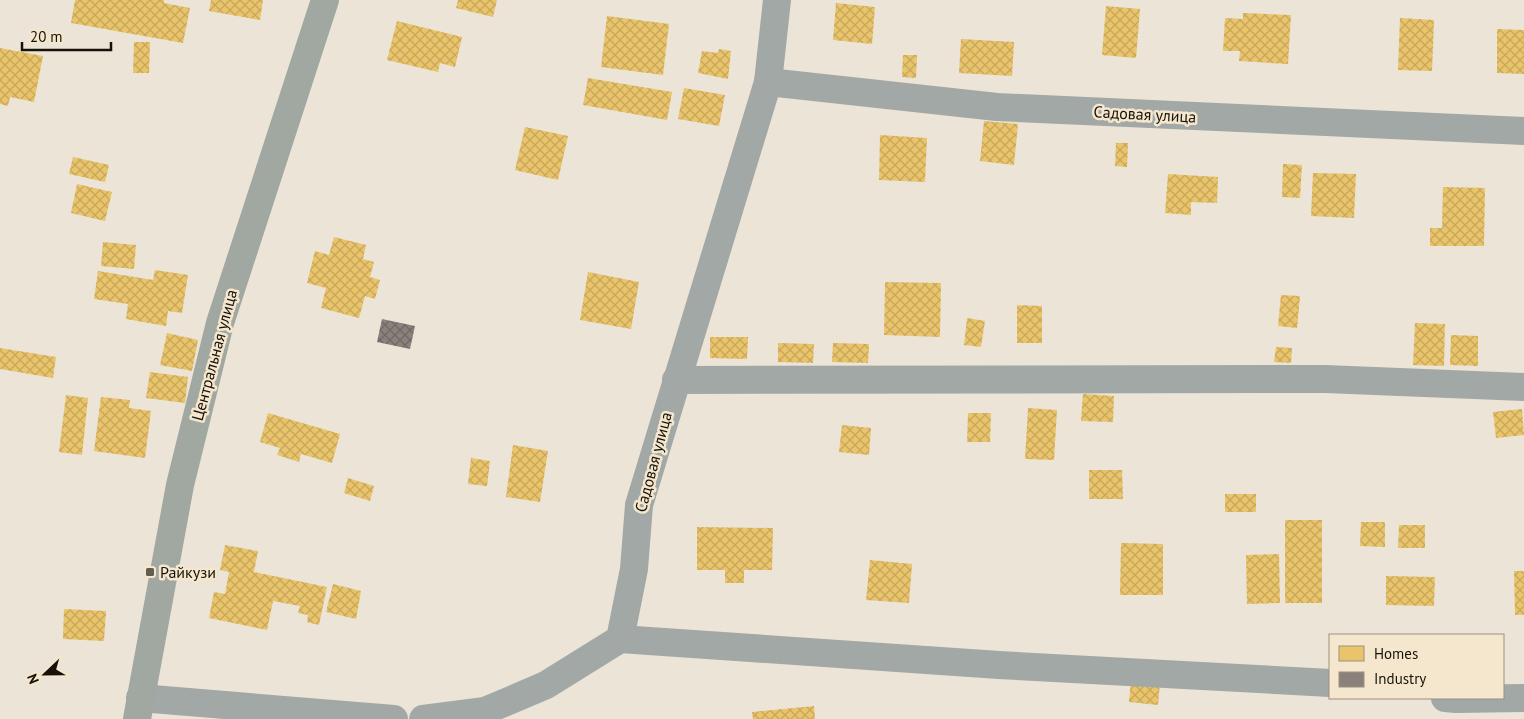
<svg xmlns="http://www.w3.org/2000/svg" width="1524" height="719" viewBox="0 0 1524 719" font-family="'PT Sans',sans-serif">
<defs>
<pattern id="homes-cross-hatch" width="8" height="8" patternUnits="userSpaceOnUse" patternTransform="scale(1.25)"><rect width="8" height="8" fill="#e9c46a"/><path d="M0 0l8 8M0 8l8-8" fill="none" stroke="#c7a75b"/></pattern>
<pattern id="industry-cross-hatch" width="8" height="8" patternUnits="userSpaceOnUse" patternTransform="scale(1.25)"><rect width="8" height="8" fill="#8a817c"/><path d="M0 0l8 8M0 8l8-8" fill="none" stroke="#706864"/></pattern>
</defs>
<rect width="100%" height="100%" fill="#ece4d7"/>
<!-- homes -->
<g fill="url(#homes-cross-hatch)">
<polygon points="75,0 164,0 164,3 190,8 183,43 71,23"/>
<polygon points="211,0 263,0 260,20 209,11"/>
<polygon points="458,0 497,0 493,17 456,8"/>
<polygon points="836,3 875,7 872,44 833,40"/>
<polygon points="1106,6 1140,9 1136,58 1102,55"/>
<polygon points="1243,13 1291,15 1288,64 1239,61 1240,51 1223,51 1225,18 1243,19"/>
<polygon points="607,16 669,24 663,75 601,67"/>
<polygon points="1400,18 1434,20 1432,71 1398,70"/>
<polygon points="397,21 462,37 455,67 440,63 438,72 387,60"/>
<polygon points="1497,29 1524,30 1524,74 1497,73"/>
<polygon points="961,39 1014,42 1012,76 959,73"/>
<polygon points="134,42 150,42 149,73 133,73"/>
<polygon points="0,48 43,56 34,102 10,97 8,106 0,104"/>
<polygon points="719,49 731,51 728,79 698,73 702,51 718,53"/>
<polygon points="903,55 917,55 916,78 902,77"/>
<polygon points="588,78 672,92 667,120 583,105"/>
<polygon points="684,88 725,95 719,126 678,119"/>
<polygon points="984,121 1018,124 1014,165 980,161"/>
<polygon points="525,127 568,136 558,180 515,170"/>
<polygon points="880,135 927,138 925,182 879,180"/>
<polygon points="1116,143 1128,143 1127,167 1115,166"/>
<polygon points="73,157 109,165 105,182 69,174"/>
<polygon points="1283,164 1302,165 1300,198 1282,197"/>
<polygon points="1313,173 1356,174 1354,218 1311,216"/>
<polygon points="1168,174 1218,177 1217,203 1191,202 1191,215 1165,213"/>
<polygon points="77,184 112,192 105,221 71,213"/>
<polygon points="1443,187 1485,188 1484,246 1430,246 1430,228 1442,228"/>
<polygon points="334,237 366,245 363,259 374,262 370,277 380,280 375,299 365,296 359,318 321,308 326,288 307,283 315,251 329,255"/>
<polygon points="103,242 136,245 134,269 101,266"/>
<polygon points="155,270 188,275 182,313 168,311 166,326 126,319 128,304 94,299 98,271 153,280"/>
<polygon points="588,272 639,282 631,329 580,320"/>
<polygon points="885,282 941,283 940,337 884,335"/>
<polygon points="1281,295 1300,296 1297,328 1278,326"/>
<polygon points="1017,305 1042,306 1042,343 1017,343"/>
<polygon points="967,318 985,321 981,347 964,345"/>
<polygon points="1415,323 1445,324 1444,366 1413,365"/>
<polygon points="167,333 198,340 192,371 160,365"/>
<polygon points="1451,335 1478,336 1478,366 1450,365"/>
<polygon points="710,337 748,337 747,359 710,358"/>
<polygon points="778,343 814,344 813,363 778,362"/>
<polygon points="833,343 869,344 868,363 832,362"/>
<polygon points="1276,347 1292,348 1291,363 1274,362"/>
<polygon points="0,348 56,357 53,378 0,369"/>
<polygon points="150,372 188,377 185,403 146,398"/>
<polygon points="1083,394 1114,396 1113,422 1081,421"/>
<polygon points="66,395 88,398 82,455 59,452"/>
<polygon points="101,397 130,400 129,408 151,411 145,458 94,451"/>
<polygon points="1028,408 1057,410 1054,460 1025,459"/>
<polygon points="1522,409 1524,435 1496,438 1493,412"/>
<polygon points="268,413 340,434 332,463 301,454 299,462 277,455 280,448 260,442"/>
<polygon points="968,413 991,413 990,442 967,442"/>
<polygon points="842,425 871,428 869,455 839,452"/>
<polygon points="513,445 548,451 540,502 506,497"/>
<polygon points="471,458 490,461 487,486 468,484"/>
<polygon points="1089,470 1122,470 1123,499 1089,499"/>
<polygon points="348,478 374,486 370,501 344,493"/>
<rect x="1225" y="494" width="31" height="18"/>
<rect x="1285" y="520" width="37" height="83"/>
<polygon points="1361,522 1385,522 1385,547 1360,546"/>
<polygon points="1399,525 1425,525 1425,548 1398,548"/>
<polygon points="697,527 773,528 772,570 744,570 744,583 725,583 725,570 697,570"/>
<polygon points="1121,543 1163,544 1163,595 1120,595"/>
<polygon points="225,545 258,551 254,572 327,587 319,625 307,622 308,615 298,613 300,606 273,601 267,630 209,618 214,592 225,594 229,572 220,570"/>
<polygon points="1279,554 1280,603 1247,604 1246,555"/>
<polygon points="870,560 912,564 909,603 866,600"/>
<polygon points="1514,571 1524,571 1524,615 1515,615"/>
<polygon points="1386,576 1435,577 1434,606 1386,605"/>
<polygon points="333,584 361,591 356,619 326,612"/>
<polygon points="64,609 106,611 104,641 63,639"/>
<polygon points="1131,680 1160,683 1158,705 1129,702"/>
<polygon points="814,706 815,719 753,719 752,712"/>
</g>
<!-- industry -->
<polygon fill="url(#industry-cross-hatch)" points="382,319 415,326 410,349 377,342"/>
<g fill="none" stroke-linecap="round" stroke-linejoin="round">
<!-- street -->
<g stroke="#a2a8a5" stroke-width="28">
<polyline points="768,82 997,107 1524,131"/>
<polyline points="676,380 1325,379 1524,387"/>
<polyline points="620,639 999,665 1330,683"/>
<polyline points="140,698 394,719"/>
<polyline points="1445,698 1456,699 1524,698"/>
<polyline points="423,719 485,711 546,685 620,639 634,569 639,505 768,82 777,0"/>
</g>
<!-- secondary -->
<polyline stroke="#a1a7a1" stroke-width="28" points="137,719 180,485 220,323 325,0"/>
</g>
<!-- markers -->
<rect fill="#625c51" stroke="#f5e6ce" stroke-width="2" x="145" y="567" width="10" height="10" rx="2.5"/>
<g text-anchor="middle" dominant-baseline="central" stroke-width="5" stroke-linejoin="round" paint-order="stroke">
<!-- street labels -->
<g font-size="16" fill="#171209" stroke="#f5e6ce">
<text transform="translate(1145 114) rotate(3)">Садовая улица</text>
<text transform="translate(214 355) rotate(-75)">Центральная улица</text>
<text transform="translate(653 462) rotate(-75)">Садовая улица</text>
</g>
<!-- poi labels -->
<g font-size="16" fill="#171209" stroke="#f5e6ce" text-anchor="start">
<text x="160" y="572">Райкузи</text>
</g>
</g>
<!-- legend -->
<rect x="1329" y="634" width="175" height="65" fill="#f5e6ce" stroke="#9c917f"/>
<rect x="1339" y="646" width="25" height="15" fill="#e9c46a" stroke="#9c917f"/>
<text x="1374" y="659" font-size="15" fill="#171209">Homes</text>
<rect x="1339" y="672" width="25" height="15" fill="#8a817c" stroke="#9c917f"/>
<text x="1374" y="684" font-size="15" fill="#171209">Industry</text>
<!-- north arrow -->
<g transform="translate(45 674) rotate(248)" stroke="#f5e6ce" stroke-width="4" paint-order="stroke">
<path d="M0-4L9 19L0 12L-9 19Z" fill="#171209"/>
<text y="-8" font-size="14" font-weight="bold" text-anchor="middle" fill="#171209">N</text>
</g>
<!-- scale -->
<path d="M22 42v8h89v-8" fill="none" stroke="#171209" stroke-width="2.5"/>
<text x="30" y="42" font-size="15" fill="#171209" stroke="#f5e6ce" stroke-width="4" paint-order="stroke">20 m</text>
</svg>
